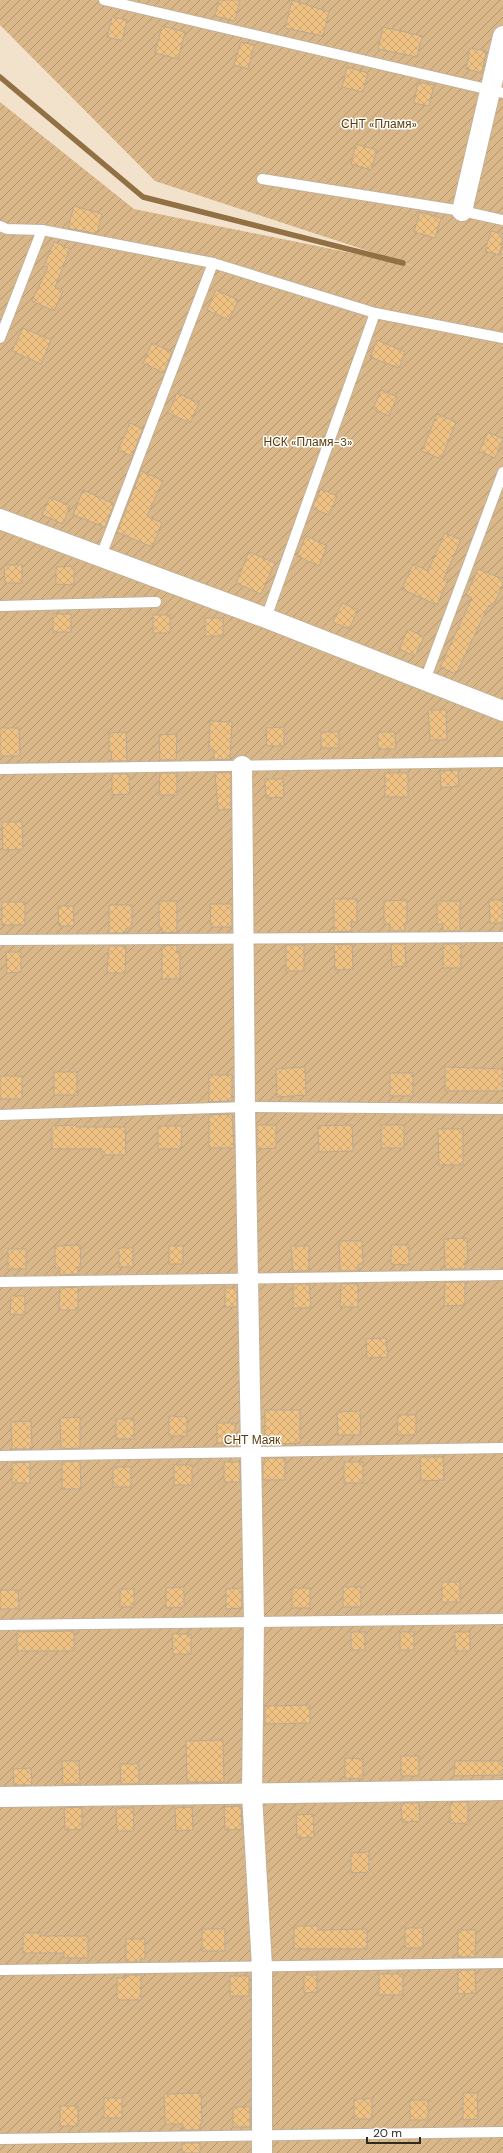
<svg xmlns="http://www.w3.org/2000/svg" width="503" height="2153" viewBox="0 0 503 2153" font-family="'DM Sans',sans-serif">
<defs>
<pattern id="garden-furrows" width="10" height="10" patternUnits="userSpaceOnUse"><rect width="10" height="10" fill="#d9b788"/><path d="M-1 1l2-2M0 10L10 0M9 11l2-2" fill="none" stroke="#b0956f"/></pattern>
<pattern id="building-cross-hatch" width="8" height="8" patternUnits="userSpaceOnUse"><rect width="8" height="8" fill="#efc283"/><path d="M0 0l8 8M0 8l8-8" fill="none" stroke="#cda771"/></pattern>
</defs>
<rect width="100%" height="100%" fill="#f3e2cb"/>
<!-- garden -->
<polygon fill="url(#garden-furrows)" points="0,0 503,0 503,2153 0,2153 0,102 134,209 411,265 155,181 0,25"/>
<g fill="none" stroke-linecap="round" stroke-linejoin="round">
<!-- stream -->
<polyline stroke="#917143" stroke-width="5.5" points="0,77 143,197 403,263"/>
</g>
<!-- building -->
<g fill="url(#building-cross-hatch)" stroke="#b9a993">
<polygon points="219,0 240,0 235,21 215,16"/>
<polygon points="292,0 329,12 323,36 285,28"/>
<polygon points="112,17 127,20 122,41 107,37"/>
<polygon points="162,26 185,32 178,59 155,53"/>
<polygon points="383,27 422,36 417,57 378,49"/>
<polygon points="241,42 254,45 248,69 234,65"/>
<polygon points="470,48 486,51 482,73 466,69"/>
<polygon points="347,67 368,73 363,92 342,87"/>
<polygon points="418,82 434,85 429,106 414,103"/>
<polygon points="356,144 377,150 371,170 351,164"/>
<polygon points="74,206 102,214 97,234 68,228"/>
<polygon points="420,212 441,218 435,238 414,232"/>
<polygon points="491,231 503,234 500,255 485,251"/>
<polygon points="54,242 70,249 55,287 63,291 54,311 32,301 48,267 44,266"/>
<polygon points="216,290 238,300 229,320 207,310"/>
<polygon points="23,328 51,340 41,364 12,351"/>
<polygon points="377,340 405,352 399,368 370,357"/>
<polygon points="152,343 172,352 164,373 143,363"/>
<polygon points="381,390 397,397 389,416 373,409"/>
<polygon points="177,393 199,403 190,423 168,413"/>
<polygon points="437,414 456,422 441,459 422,451"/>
<polygon points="130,423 143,429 132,456 118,450"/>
<polygon points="488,432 503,439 495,458 479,451"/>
<polygon points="141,471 163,481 147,516 162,523 152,547 117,532"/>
<polygon points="321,489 337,496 329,515 312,508"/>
<polygon points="83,490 114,504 105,527 73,515"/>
<polygon points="50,497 70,506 63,524 42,515"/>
<polygon points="445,533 461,540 444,578 448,580 437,605 402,589 413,564 428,571"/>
<polygon points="306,536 327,546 319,566 297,556"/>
<polygon points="249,552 275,563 261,594 236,583"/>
<polygon points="4,565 22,565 22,583 5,583"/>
<polygon points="74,566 74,585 56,584 56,567"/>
<polygon points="478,569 503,579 503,584 493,607 489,605 456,674 440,667 472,598 466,595"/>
<polygon points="342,603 358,610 349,629 333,622"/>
<rect x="53" y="614" width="18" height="18"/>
<rect x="153" y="615" width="17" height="18"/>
<rect x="205" y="618" width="18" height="18"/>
<polygon points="408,629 424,637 415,656 399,649"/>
<polygon points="428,710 446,710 447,740 430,740"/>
<polygon points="210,721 232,722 230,759 214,760 214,750 209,750"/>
<polygon points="284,727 284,746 267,746 266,728"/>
<polygon points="0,728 19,728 20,756 0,756"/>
<polygon points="126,732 127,761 112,761 111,751 109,751 109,733"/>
<rect x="321" y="732" width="18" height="16"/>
<polygon points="378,732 395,732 396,749 378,749"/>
<polygon points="177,734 176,760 160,760 159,735"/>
<polygon points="458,770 459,786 441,788 440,771"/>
<polygon points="231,772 231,809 218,810 215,773"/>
<polygon points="160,773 177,773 177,795 159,795"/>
<rect x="385" y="773" width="23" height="24"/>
<polygon points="112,774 127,774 129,776 130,794 112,795"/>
<polygon points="265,779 283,779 284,797 266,798"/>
<polygon points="2,822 22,822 23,849 3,850"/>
<polygon points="334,899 357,899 357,922 351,922 352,931 334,932"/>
<polygon points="407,900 407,924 404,924 405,931 390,931 390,924 384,924 384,901"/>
<polygon points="489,900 503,900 503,923 490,923"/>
<polygon points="159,901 177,901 177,932 162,933 162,927 159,927"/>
<polygon points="437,901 460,901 460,931 443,931 443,924 437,924"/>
<rect x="2" y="902" width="23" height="23"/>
<polygon points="210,904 232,904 232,927 211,927"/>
<polygon points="109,905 132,905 132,928 126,928 126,933 109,933"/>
<polygon points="58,906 73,906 74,926 59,926"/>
<polygon points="352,944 353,969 335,970 334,945"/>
<polygon points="391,944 405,944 406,966 392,967"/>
<rect x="443" y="944" width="18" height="24"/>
<polygon points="177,945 177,952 180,953 180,979 162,979 162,946"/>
<rect x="286" y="945" width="18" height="26"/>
<polygon points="109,946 126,946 125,973 107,973"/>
<polygon points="6,952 21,952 21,972 7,973"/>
<polygon points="305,1067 306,1095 277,1097 276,1069"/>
<polygon points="445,1067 503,1069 503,1091 445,1091"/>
<rect x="54" y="1072" width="23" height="23"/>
<rect x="390" y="1073" width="23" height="23"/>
<polygon points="209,1075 232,1075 232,1101 209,1102"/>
<rect x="0" y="1076" width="22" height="23"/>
<polygon points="232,1114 234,1148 209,1148 209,1115"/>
<polygon points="76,1125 76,1127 125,1127 126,1155 102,1155 102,1149 52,1149 52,1126"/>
<polygon points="257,1125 276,1125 276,1148 257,1149"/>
<polygon points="352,1125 353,1151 319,1152 318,1126"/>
<rect x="381" y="1125" width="23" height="23"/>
<polygon points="158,1126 182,1126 181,1149 158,1149"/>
<polygon points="438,1129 463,1129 463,1165 439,1165"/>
<polygon points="467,1238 468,1261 465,1261 465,1269 445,1269 444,1239"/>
<polygon points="339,1241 362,1241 363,1264 358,1264 358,1271 340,1271"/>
<polygon points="80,1245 81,1267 78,1267 78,1274 60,1275 60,1268 55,1268 55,1246"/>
<polygon points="391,1245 409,1245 409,1265 391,1264"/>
<rect x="169" y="1246" width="14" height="18"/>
<polygon points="291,1246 309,1246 309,1271 293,1271"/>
<rect x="119" y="1248" width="14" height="19"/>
<rect x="8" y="1249" width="18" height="20"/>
<polygon points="445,1282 465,1282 465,1305 444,1306"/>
<polygon points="293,1284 309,1284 311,1308 293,1308"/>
<polygon points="341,1284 358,1284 358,1307 340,1307"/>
<polygon points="78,1287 78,1310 59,1310 60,1288"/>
<rect x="225" y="1288" width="12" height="19"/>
<polygon points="11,1296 25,1296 25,1315 10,1314"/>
<polygon points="386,1338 388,1357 367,1358 366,1339"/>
<polygon points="265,1410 300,1410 300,1443 265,1445"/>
<polygon points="360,1411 361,1435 338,1435 337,1412"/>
<polygon points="398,1415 416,1415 416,1435 397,1435"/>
<polygon points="169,1416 187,1417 187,1436 169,1436"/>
<polygon points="80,1417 80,1448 61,1449 60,1418"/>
<rect x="116" y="1419" width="18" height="20"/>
<polygon points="31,1421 32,1447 30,1447 30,1449 12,1449 11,1422"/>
<rect x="217" y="1423" width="18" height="20"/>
<polygon points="420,1457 443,1457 444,1480 421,1481"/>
<polygon points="265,1458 285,1458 285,1480 263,1480 263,1462 265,1462"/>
<polygon points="80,1461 81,1489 62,1489 62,1462"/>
<polygon points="30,1462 30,1483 12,1483 12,1463"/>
<rect x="224" y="1462" width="16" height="20"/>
<rect x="344" y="1462" width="19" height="21"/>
<rect x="174" y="1465" width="18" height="20"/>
<rect x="113" y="1467" width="18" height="20"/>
<rect x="442" y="1582" width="18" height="20"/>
<polygon points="184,1587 184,1607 166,1608 166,1588"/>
<rect x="343" y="1587" width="18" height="20"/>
<polygon points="242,1588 242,1608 226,1609 226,1589"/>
<rect x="292" y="1588" width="18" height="20"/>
<rect x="120" y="1589" width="14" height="18"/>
<polygon points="0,1590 18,1590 19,1609 0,1609"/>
<polygon points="74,1631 74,1651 17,1651 17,1632"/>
<rect x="351" y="1632" width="14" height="18"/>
<rect x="400" y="1632" width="14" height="18"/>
<rect x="455" y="1632" width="15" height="19"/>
<polygon points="172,1634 191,1634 191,1654 173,1654"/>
<polygon points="310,1705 310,1723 265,1724 265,1706"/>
<polygon points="223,1740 224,1782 187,1782 186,1741"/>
<rect x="401" y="1756" width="18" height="20"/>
<polygon points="345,1758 363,1759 363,1779 345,1778"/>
<polygon points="62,1761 79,1761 80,1784 63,1784"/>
<polygon points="455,1761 503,1761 503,1775 454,1776"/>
<polygon points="120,1764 139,1764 139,1784 121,1784"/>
<polygon points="31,1768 32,1785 14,1785 13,1769"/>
<polygon points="454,1802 468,1802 468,1824 450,1823 450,1803"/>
<polygon points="401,1803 419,1803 420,1821 402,1822"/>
<polygon points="241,1806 242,1829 225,1830 224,1807"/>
<polygon points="82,1807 82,1829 65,1830 64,1808"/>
<polygon points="192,1807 193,1830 176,1831 175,1808"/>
<polygon points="116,1808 133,1808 134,1831 117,1831"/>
<polygon points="313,1814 314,1837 297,1838 296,1815"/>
<polygon points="369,1852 369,1872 351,1873 351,1853"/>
<polygon points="294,1926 318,1926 318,1930 367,1929 367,1949 294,1949"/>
<rect x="405" y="1928" width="18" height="20"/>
<rect x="202" y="1929" width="23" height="22"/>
<polygon points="458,1930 476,1930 475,1957 458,1957"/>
<polygon points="23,1933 41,1933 41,1936 88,1936 88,1958 64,1958 64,1953 23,1953"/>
<polygon points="126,1939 145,1939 145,1959 140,1959 140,1962 126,1962"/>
<polygon points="458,1970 475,1970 476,1993 458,1994"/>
<rect x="379" y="1974" width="24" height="21"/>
<polygon points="126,1975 141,1975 141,2000 117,2000 117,1978 126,1978"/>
<polygon points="304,1975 317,1975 317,1992 304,1993"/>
<rect x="230" y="1976" width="19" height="20"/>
<polygon points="201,2093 202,2123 200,2124 200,2130 183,2130 183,2124 165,2124 164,2094"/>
<polygon points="463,2093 477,2093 478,2119 463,2120"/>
<rect x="104" y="2098" width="18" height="20"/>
<rect x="354" y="2099" width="18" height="20"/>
<rect x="410" y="2100" width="18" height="20"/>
<rect x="60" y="2106" width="18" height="20"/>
<rect x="233" y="2107" width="17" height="20"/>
<rect x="182" y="2143" width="18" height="10"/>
</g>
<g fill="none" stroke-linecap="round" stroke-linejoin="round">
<!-- service casing -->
<g stroke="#c1b19b" stroke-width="12">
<g id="service">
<polyline points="104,0 503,93"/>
<polyline points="262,179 462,211 503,220"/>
<polyline points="0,226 7,229 42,230 213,263 375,313 503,338"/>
<polyline points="0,338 42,230"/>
<polyline points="101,556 213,263"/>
<polyline points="0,606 156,602"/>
<polyline points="266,618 375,313"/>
<polyline points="425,680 503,472"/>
<polyline points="0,769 503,762"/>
<polyline points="0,940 503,937"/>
<polyline points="0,1115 245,1107 503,1109"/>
<polyline points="0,1282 503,1275"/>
<polyline points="0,1456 503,1448"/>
<polyline points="0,1625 503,1619"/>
<polyline points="0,1970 503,1963"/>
<polyline points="0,2139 503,2132"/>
</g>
</g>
<!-- minor casing -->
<g stroke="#c1b19b" stroke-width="22">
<g id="minor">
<polyline points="462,211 503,36"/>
<polyline points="0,519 266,618 503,711"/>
<polyline points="242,766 245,1107 254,1622 252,1795 262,1967 262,2153"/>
<polyline points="0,1797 503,1790"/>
</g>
</g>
<!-- service -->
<use href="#service" stroke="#fff" stroke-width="10"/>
<!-- minor -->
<use href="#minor" stroke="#fff" stroke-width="20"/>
</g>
<g text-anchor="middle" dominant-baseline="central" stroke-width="3" stroke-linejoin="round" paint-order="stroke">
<!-- park labels -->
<g font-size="12" fill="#593c08" stroke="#fff">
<text x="379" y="124">СНТ «Пламя»</text>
<text x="308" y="442">НСК «Пламя-3»</text>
<text x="252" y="1440">СНТ Маяк</text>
</g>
</g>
<!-- scale -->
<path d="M367 2137v6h53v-6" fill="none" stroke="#302a21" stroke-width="2"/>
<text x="373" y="2137" font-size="12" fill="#302a21" stroke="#ffffff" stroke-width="3" paint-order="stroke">20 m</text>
</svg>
